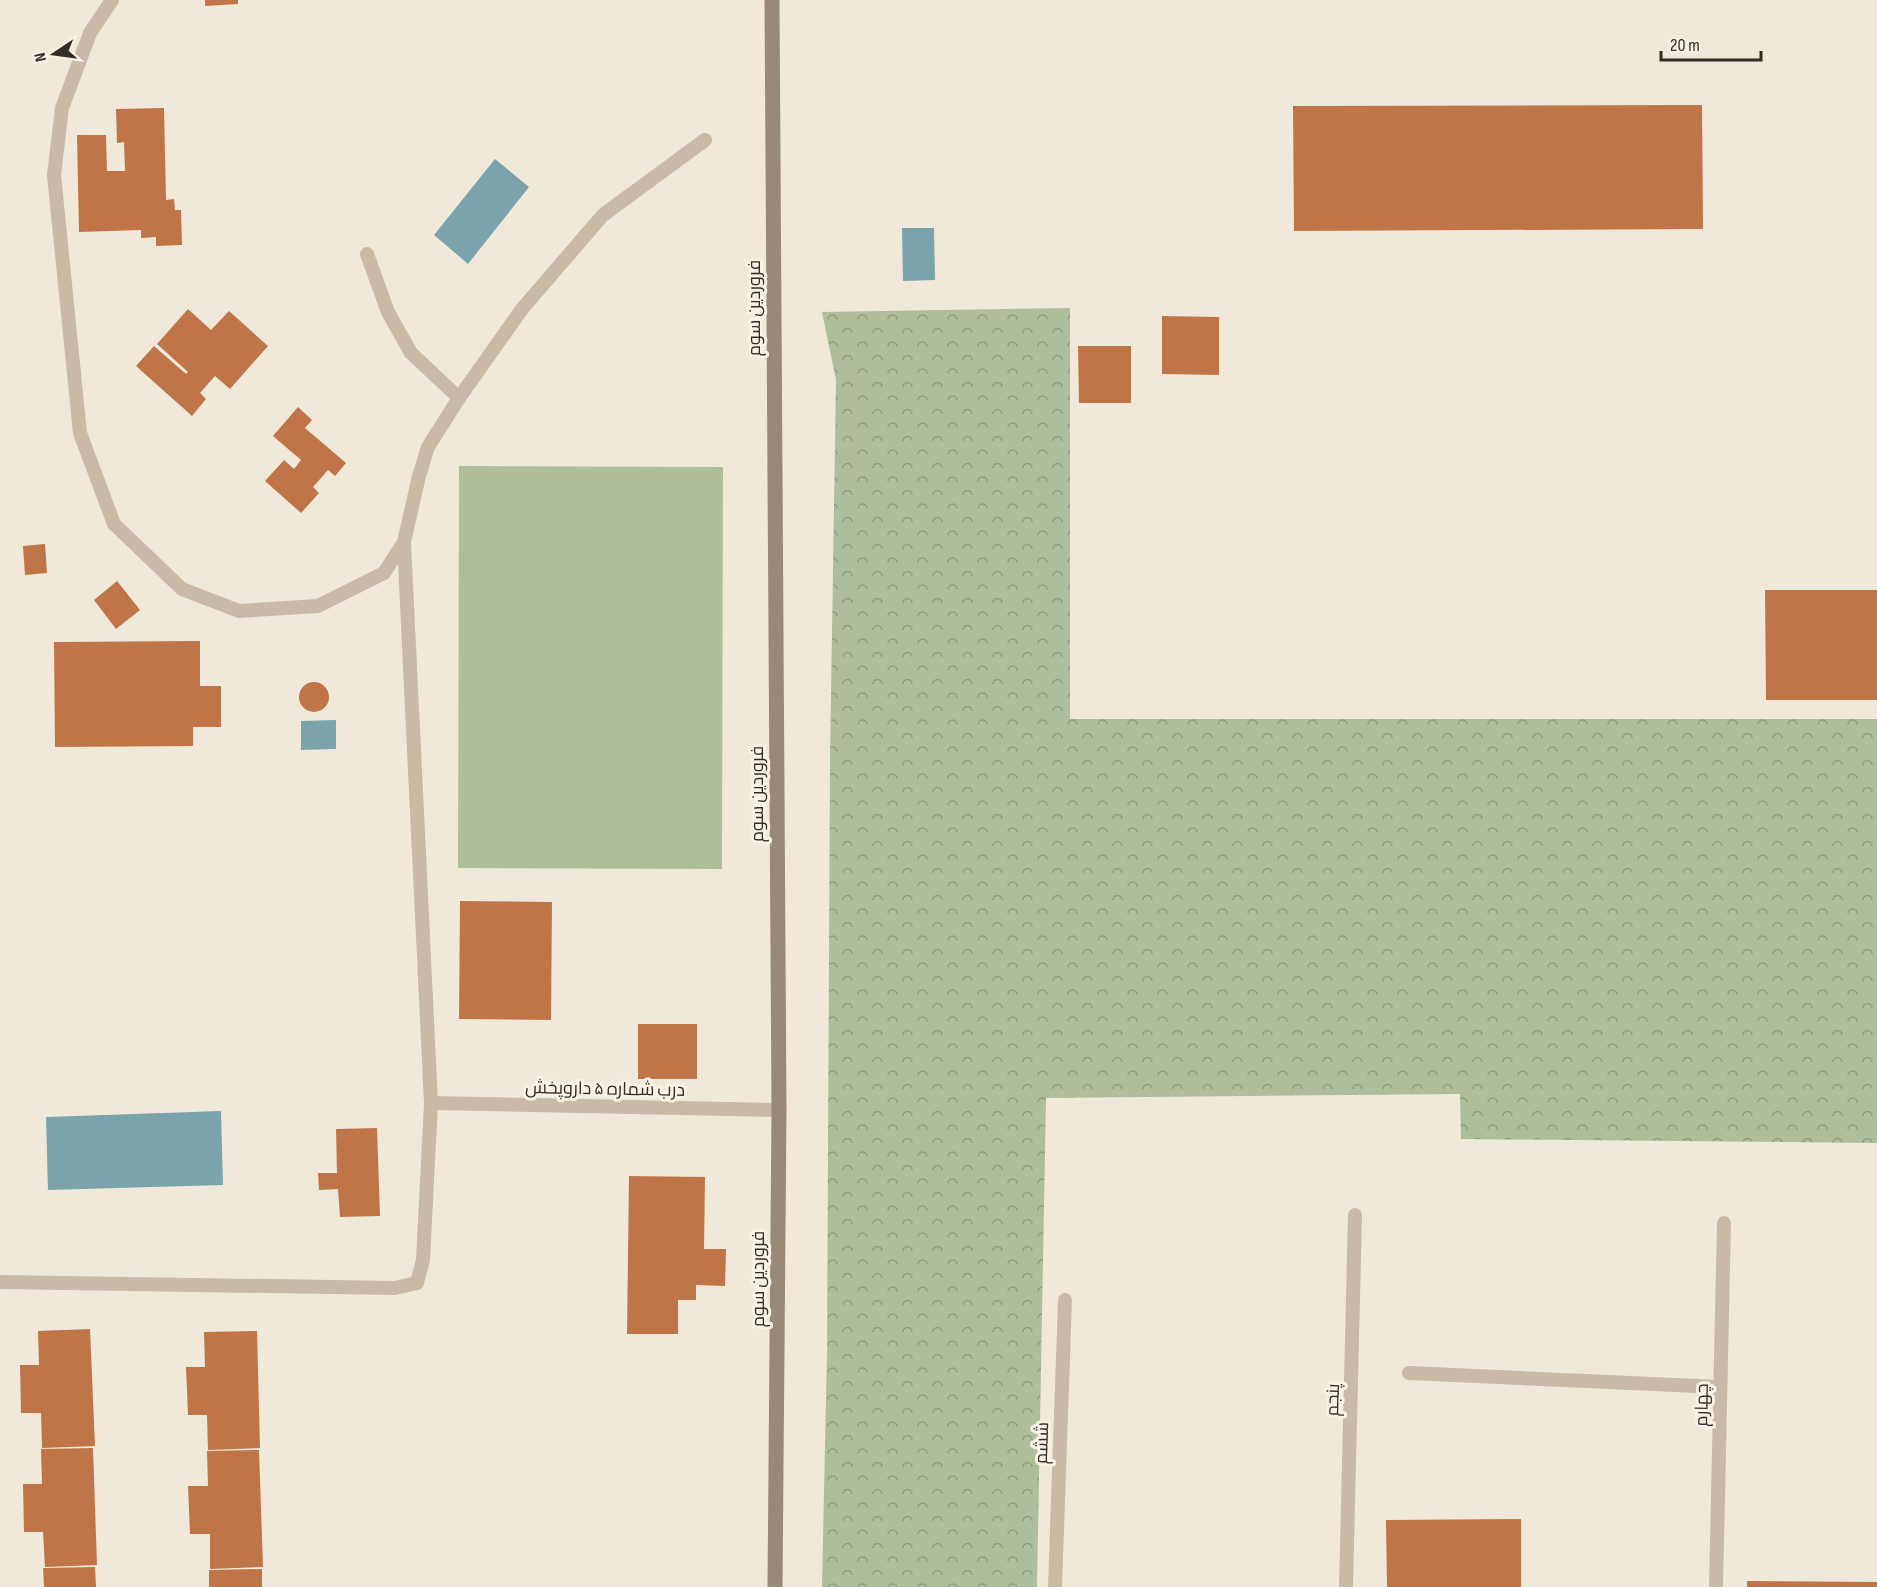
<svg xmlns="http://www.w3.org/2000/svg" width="1877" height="1587" viewBox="0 0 1877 1587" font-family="'Sofia Sans Condensed',Cairo,sans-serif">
<defs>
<pattern id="forest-crowns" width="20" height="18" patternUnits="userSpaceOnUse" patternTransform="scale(1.5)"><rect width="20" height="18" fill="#aebe9b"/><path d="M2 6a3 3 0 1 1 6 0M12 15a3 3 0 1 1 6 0" fill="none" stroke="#8e9b7e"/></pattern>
</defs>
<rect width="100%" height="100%" fill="#f0e9da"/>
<!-- grass -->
<polygon fill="#aebe9b" points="459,466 723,467 722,869 458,868"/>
<!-- forest -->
<polygon fill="url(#forest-crowns)" points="1070,308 1070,719 1877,719 1877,1143 1461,1139 1460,1094 1046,1098 1037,1587 822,1587 827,1351 830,759 836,380 822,312"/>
<!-- water -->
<g fill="#7ba3ac">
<polygon points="495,159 529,187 468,264 434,235"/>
<polygon points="902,228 934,228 935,280 903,281"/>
<polygon points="336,720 336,749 301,750 301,721"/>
<polygon points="221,1111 223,1185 48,1190 46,1117"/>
</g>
<!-- building -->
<g fill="#c07548">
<polygon points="205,0 238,0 238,4 205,6"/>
<polygon points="1702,105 1703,229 1294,231 1293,106"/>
<polygon points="164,108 166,200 174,199 175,210 181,210 182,245 156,246 156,237 141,238 141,230 79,232 77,135 106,135 107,171 125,171 124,142 117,143 116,109"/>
<polygon points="188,309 211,330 229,311 268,346 230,389 215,376 200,393 206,399 192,416 136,366 154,346 186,374 188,372 157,344"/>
<polygon points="1162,316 1219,317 1219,375 1162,374"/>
<polygon points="1078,346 1131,346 1131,403 1079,403"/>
<polygon points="298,407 312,420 305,428 346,463 335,476 328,470 313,487 319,493 301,513 265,481 284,460 294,469 301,460 273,436"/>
<polygon points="45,544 47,573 25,575 23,546"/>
<polygon points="117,581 140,610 116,629 94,600"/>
<polygon points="1765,590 1877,590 1877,700 1766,700"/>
<polygon points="200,641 200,686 221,686 221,727 193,727 193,746 55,747 54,642"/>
<circle cx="314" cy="697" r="15"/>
<polygon points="460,901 552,902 551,1020 459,1019"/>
<rect x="638" y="1024" width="59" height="55"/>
<polygon points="377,1128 380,1216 340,1217 338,1189 319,1190 318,1173 337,1173 336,1129"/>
<polygon points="629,1176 705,1177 704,1249 726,1249 725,1286 696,1285 696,1300 678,1300 678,1334 627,1334"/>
<polygon points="90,1329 95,1446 42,1448 41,1413 21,1413 20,1365 39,1365 38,1331"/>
<polygon points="257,1331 260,1448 208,1450 207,1415 188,1415 186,1367 205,1367 204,1332"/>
<polygon points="93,1448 97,1565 45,1567 43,1532 24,1532 23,1484 42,1484 41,1449"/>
<polygon points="259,1450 263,1567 210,1569 210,1534 190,1534 188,1486 208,1486 207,1451"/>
<polygon points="1521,1519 1521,1587 1387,1587 1386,1520"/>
<polygon points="95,1567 96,1587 44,1587 43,1568"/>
<polygon points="262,1569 262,1587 209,1587 209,1570"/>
<polygon points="1747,1581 1877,1582 1877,1587 1747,1587"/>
</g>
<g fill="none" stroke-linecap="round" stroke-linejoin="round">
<!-- lane -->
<g stroke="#c8baa7" stroke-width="14">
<polyline points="112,0 90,33 62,108 54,175 80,433 114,524 182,589 239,611 318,606 384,573 404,542 419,476 428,447 459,398 522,309 603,215 705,140"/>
<polyline points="367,254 388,312 411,353 459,398"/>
<polyline points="431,1103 779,1110"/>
<polyline points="0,1282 395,1288 417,1283 423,1260 431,1103 404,542"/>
<polyline points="1409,1373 1720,1387"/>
<polyline points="1055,1587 1065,1300"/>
<polyline points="1346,1587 1355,1215"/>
<polyline points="1716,1587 1724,1223"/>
</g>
<!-- secondary -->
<polyline stroke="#9b8978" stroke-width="15" points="772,0 779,1110 775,1587"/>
</g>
<g text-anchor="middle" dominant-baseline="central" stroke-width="6" stroke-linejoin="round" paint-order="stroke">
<!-- street labels -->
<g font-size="18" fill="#342d27" stroke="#f8f2e6">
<text transform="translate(754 308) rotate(-90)">فروردین سوم</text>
<text transform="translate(757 794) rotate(-90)">فروردین سوم</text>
<text transform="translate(605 1089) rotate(1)">درب شماره ۵ داروپخش</text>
<text transform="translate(758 1279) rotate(-90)">فروردین سوم</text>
<text transform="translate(1333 1400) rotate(-88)">پنجم</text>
<text transform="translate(1702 1405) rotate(-89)">چهارم</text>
<text transform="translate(1042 1443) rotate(-88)">ششم</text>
</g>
</g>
<!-- north arrow -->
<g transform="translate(54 54) rotate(257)" stroke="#f8f2e6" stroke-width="4.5" paint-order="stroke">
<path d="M0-4.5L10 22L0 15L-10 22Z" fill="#342d27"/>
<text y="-9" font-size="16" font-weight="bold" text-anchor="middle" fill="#342d27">N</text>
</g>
<!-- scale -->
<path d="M1661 51v9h100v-9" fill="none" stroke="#342d27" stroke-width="3"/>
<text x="1670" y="51" font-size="18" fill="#342d27" stroke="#f8f2e6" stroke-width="4.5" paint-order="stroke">20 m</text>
</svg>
